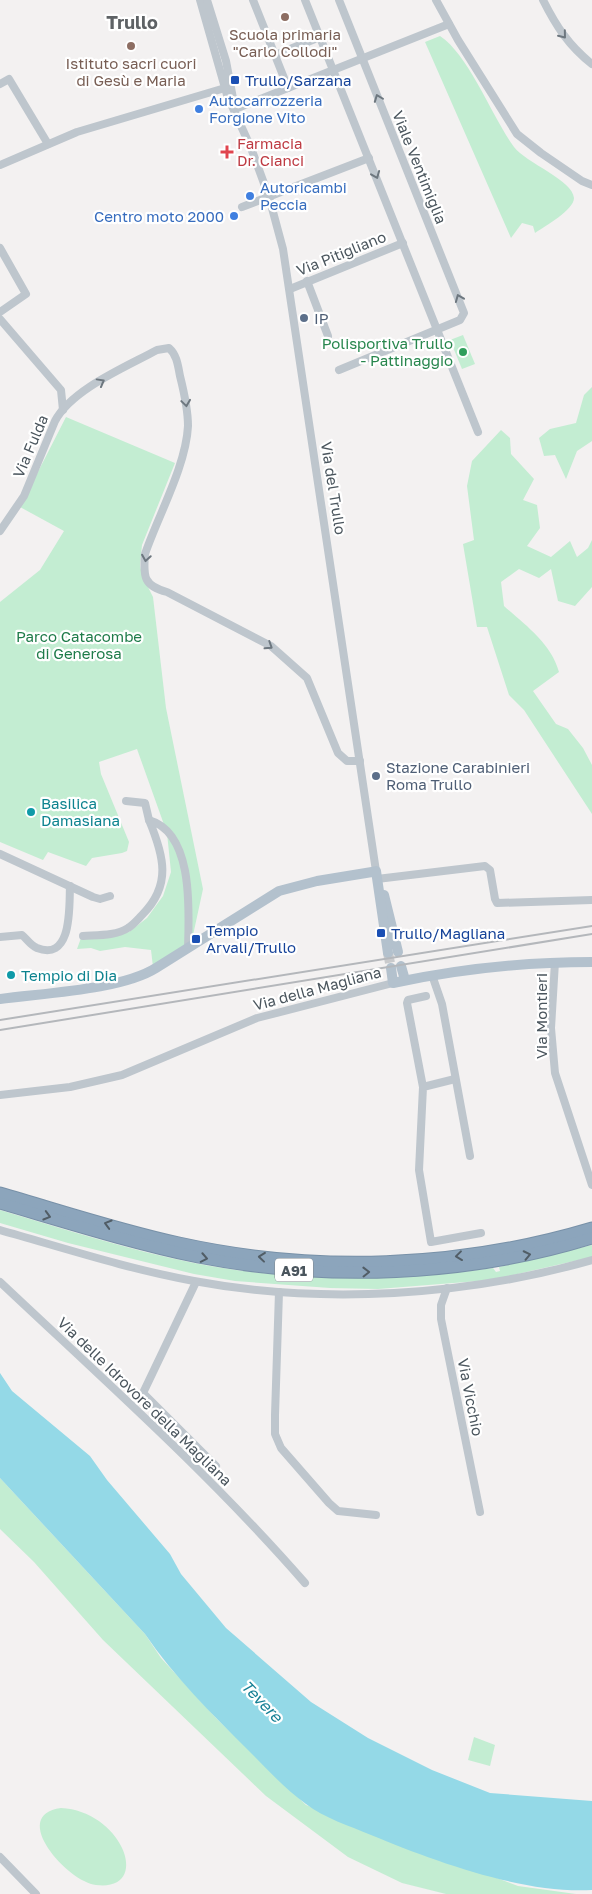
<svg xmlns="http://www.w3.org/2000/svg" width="592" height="1894" viewBox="0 0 592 1894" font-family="'Golos Text',sans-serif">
<rect width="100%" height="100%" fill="#f3f1f1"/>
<!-- green -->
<g fill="#c3edd2">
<path d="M440,36C469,55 492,117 514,147C526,163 573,180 574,198C574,210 545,226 535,233L533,226L522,223L511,238L425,42Z"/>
<polygon points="463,335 475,364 462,369 450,340"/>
<polygon points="592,387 592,441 577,451 566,479 555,455 544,456 539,438 550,429 576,423 584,395"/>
<polygon points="66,417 175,463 142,545 140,565 142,575 153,597 166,708 203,889 192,940 153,967 151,950 125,947 100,951 91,948 77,949 81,938 113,936 129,932 147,918 163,896 171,872 167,833 137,749 99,762 101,774 129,842 127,851 122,853 92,858 86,866 48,852 43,860 0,842 0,602 40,570 64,531 20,507"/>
<path d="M501,430L510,438L511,454L534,479L523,500L537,505L540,528L527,546L551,557L570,541L577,557L588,548L592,540V587L575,606L558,601L551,569L539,578L519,569L501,582L504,606C525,625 551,643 559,672L533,691L556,724L568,729L583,748L592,765V814L524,710L509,695L487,627H477L463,544L474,540L467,486L472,461Z"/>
<path d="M0,1210C64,1229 129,1250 194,1263C293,1282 394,1282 493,1268L496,1272L500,1271L499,1267L592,1245V1257L491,1280L378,1289L330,1288L235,1281L194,1274L68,1243L0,1223Z"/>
<polygon points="0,1478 145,1634 161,1658 216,1718 306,1805 518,1886 576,1894 446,1894 402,1883 348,1857 266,1796 103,1640 34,1562 0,1529"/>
<polygon points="474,1737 495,1745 490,1766 468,1760"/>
<path d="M61,1808C123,1811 153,1892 96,1885C68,1882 8,1815 61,1808Z"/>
</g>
<!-- water -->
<path fill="#94d9e7" d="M0,1373L12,1391L90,1456L107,1480L170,1554L181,1574L226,1628L311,1702L368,1738L432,1770L490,1793L592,1801V1890C523,1894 434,1861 371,1835C350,1826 324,1818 306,1804C285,1789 266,1768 248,1750C211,1713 174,1677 145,1634L0,1478Z"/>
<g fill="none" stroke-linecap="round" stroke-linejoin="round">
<!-- major-tunnel -->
<polyline stroke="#c9cacc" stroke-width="10" stroke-dasharray="10 5" stroke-linecap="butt" points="388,953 391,968"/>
<!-- highway casing -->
<g stroke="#7891a8" stroke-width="13">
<g id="highway">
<path d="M0,1193C59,1210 119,1230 179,1243C315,1273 458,1268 592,1228"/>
<path d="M0,1203C65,1222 131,1243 198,1257C327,1282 466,1277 592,1238"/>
</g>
</g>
<!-- minor -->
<g stroke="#bec6cd" stroke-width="8">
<polyline points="200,0 227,95 251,148 269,197 283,249 376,871"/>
<polyline points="207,0 226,61 235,109"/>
<polyline points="253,0 288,88"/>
<polyline points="305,0 478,432"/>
<polyline points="339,0 464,313 460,320 339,370"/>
<polyline points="436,0 458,40 517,134 541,153 582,181 592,185"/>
<path d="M543,0C556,26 569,46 592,64"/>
<polyline points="275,55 320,37"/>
<polyline points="0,84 9,79 48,144"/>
<polyline points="235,109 449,24"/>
<polyline points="0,165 77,132 225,88"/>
<polyline points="242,207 369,158"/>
<polyline points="0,248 26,294 0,312"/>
<polyline points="307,281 328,336"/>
<polyline points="290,289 403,243"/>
<polyline points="0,319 61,390 63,410"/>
<path d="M0,531L24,496L55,421C72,389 126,367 157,350L169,348C177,355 178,366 180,376C184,392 188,410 188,426C186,466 158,516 145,554C143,577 144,586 167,592L271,646L307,678L338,753L347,761H360"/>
<polyline points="126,801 145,803 149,820"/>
<polyline points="0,854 93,897 100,899 110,896"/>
<polyline points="377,879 485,866 490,870 495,899 497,903 592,900"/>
<path d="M83,936C97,935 116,936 128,928C133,925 138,919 142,915C172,885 164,856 149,820C194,833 189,911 188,948"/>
<path d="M0,937L22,935C27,939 30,945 37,948C73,962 69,905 70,886"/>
<polyline points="555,962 551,1028 555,1073 592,1185"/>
<polyline points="432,975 442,1004 470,1156"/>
<polyline points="455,1079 423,1087 419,1170 431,1242 481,1233"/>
<polyline points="423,1087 407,1003 408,1000 426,996"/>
<polyline points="0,1095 70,1087 122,1075 257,1018 393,983"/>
<path d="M0,1230C64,1248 128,1269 194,1281C322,1305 467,1296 592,1260"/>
<path d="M0,1282C104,1380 211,1475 305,1583"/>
<polyline points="196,1282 143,1393 216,1466"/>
<polyline points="447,1288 441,1305 441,1319 480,1512"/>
<polyline points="279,1292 275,1415 275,1434 281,1448 329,1503 338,1511 376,1515"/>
<polyline points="0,1857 36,1894"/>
</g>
<!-- major -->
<g stroke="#b3c1cd" stroke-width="10">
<polyline points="384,895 398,952"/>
<polyline points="401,966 405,980"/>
<path d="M391,968L393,983C459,969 525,962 592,962"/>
<path d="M0,999C43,993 121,990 156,968L279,891L317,881L372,872L376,871L388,953"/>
</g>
<!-- highway -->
<use href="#highway" stroke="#8ca5bc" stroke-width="11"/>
<!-- rail -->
<g stroke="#b4b7bb" stroke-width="2">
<polyline points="0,1020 592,926"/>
<polyline points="0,1030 592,934"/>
</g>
</g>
<!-- one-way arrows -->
<defs><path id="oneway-chevron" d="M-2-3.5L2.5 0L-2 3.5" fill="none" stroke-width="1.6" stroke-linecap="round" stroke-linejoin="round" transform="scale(1.25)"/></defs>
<g stroke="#6d777f">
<use href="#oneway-chevron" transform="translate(563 35) rotate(51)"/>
<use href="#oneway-chevron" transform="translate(378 98) rotate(-111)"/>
<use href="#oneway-chevron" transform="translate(376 175) rotate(68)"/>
<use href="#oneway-chevron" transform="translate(459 298) rotate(-112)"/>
<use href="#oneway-chevron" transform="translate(101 382) rotate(-29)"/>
<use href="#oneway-chevron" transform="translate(186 403) rotate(82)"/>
<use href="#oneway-chevron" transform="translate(146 558) rotate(99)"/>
<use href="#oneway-chevron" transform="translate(269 646) rotate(33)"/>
</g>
<g stroke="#515d66">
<use href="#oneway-chevron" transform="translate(47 1216) rotate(16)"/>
<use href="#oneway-chevron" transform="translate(108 1224) rotate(-164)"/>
<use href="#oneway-chevron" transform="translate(527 1255) rotate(-12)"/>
<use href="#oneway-chevron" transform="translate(459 1256) rotate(173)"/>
<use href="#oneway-chevron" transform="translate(262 1257) rotate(-174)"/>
<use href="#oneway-chevron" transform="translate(204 1258) rotate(11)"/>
<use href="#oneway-chevron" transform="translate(366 1272) rotate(-1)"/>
</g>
<!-- markers -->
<g fill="#8d6e63" stroke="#fff" stroke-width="2">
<circle cx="285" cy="17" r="5"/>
<circle cx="131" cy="46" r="5"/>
</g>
<g fill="#1a4fb4" stroke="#fff" stroke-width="2">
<rect x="230" y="75" width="10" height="10" rx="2.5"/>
<rect x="376" y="928" width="10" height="10" rx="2.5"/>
<rect x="191" y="934" width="10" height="10" rx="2.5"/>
</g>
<g fill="#3f7fe0" stroke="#fff" stroke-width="2">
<circle cx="199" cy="109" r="5"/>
<circle cx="250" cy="196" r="5"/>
<circle cx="234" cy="216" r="5"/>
</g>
<path fill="#e0444e" stroke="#fff" stroke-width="2" d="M224.5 144.5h5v5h5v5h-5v5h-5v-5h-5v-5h5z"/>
<g fill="#5c6f8a" stroke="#fff" stroke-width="2">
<circle cx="304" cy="318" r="5"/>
<circle cx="376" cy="776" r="5"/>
</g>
<circle fill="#2e9e5b" stroke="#fff" stroke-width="2" cx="463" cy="352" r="5"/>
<g fill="#0f9aa8" stroke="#fff" stroke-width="2">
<circle cx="31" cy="812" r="5"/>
<circle cx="11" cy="975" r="5"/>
</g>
<g text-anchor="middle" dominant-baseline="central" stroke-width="4.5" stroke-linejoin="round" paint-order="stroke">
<!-- shield labels -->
<rect fill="#fff" stroke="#80888e" stroke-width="1" x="275" y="1258.5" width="38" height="23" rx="4"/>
<g font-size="14" font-weight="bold" fill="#4a555d">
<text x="294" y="1270">A91</text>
</g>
<!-- education labels -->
<g font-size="15" fill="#785e54" stroke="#fff">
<text x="285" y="34">Scuola primaria<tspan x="285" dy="17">"Carlo Collodi"</tspan></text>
<text x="131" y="63">Istituto sacri cuori<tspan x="131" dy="17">di Gesù e Maria</tspan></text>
</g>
<!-- transit labels -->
<g font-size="15" fill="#164399" stroke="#fff" text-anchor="start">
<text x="245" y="80">Trullo/Sarzana</text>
<text x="206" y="930">Tempio<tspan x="206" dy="17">Arvali/Trullo</tspan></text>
<text x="391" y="933">Trullo/Magliana</text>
</g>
<!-- shop labels -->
<g font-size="15" fill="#366cbe" stroke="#fff" text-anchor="start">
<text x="209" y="100">Autocarrozzeria<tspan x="209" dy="17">Forgione Vito</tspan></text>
<text x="260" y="187">Autoricambi<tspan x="260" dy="17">Peccia</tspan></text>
<text x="224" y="216" text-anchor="end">Centro moto 2000</text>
</g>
<!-- health labels -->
<g font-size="15" fill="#be3a42" stroke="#fff" text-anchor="start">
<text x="237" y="143">Farmacia<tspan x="237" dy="17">Dr. Cianci</tspan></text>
</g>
<!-- street labels -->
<g font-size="15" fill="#4a555d" stroke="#fff">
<text transform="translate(420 167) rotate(68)">Viale Ventimiglia</text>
<text transform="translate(341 253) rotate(-22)">Via Pitigliano</text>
<text transform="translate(30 446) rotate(-67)">Via Fulda</text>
<text transform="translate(334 488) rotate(81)">Via del Trullo</text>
<text transform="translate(317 988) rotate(-15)">Via della Magliana</text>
<text transform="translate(541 1016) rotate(-90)">Via Montieri</text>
<text transform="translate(471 1397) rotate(79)">Via Vicchio</text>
<text transform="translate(145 1401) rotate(44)">Via delle Idrovore della Magliana</text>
</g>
<!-- service labels -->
<g font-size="15" fill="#4e5e75" stroke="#fff" text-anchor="start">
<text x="314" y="318">IP</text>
<text x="386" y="767">Stazione Carabinieri<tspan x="386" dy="17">Roma Trullo</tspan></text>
</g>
<!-- leisure labels -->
<g font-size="15" fill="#27864d" stroke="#fff" text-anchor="end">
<text x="453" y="343">Polisportiva Trullo<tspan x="453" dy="17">- Pattinaggio</tspan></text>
</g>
<!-- park labels -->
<g font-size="15" fill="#1e7b49" stroke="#fff">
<text x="79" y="636">Parco Catacombe<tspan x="79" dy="17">di Generosa</tspan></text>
</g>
<!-- culture labels -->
<g font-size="15" fill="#0d838f" stroke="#fff" text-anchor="start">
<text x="41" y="803">Basilica<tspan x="41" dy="17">Damasiana</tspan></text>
<text x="21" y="975">Tempio di Dia</text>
</g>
<!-- water labels -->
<g font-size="16" font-style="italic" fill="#168095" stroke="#fff">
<text transform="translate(262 1701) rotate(46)">Tevere</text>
</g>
<!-- quarter labels -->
<g font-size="18" font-weight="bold" fill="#5e6265" stroke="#fff">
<text x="132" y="22">Trullo</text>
</g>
</g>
</svg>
